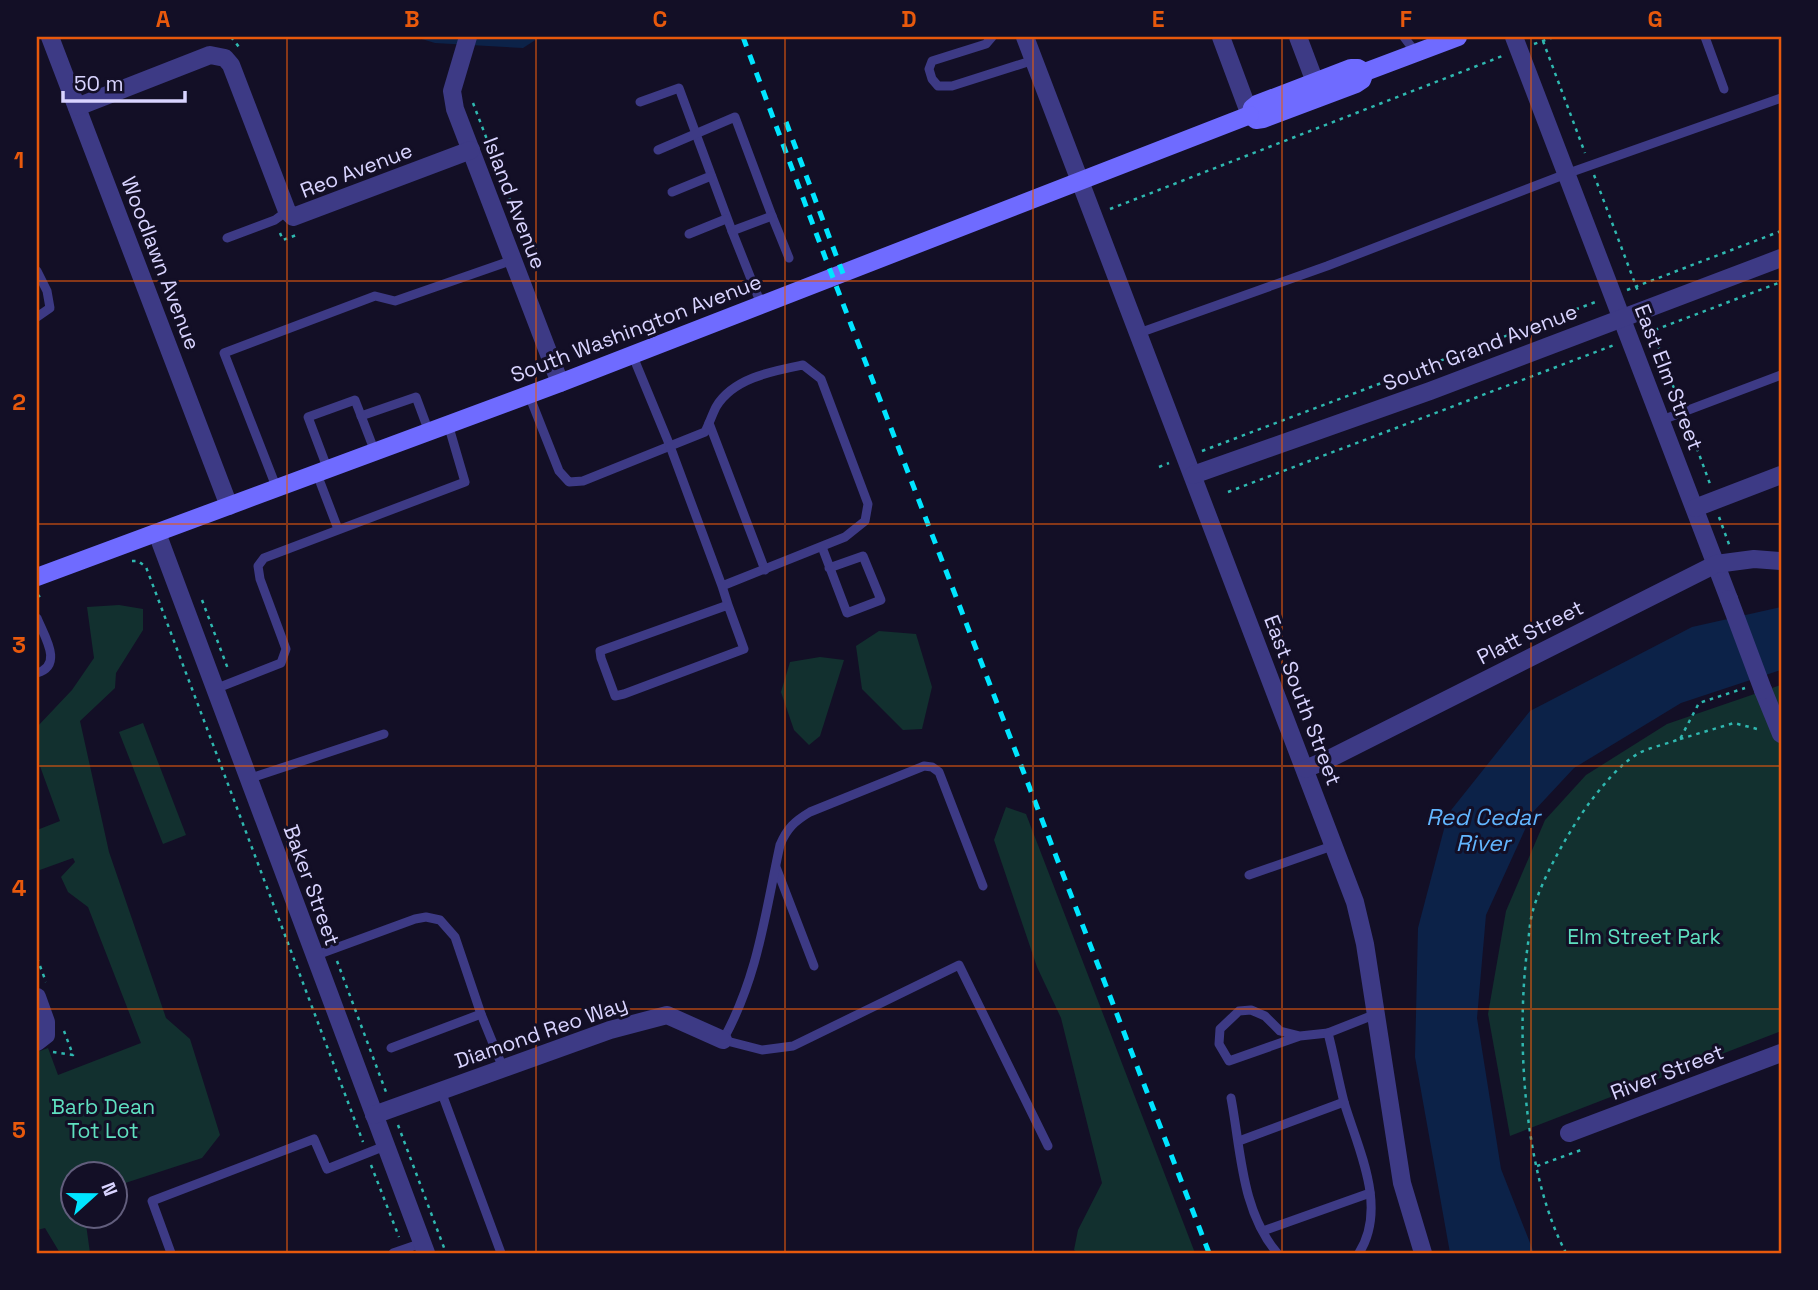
<svg xmlns="http://www.w3.org/2000/svg" width="1818" height="1290" viewBox="0 0 1818 1290" font-family="'Space Grotesk',sans-serif">
<rect width="100%" height="100%" fill="#130f26"/>
<!-- green -->
<g fill="#12302f">
<polygon points="119,605 143,609 143,630 116,673 115,688 80,721 109,852 166,1018 190,1039 220,1135 202,1158 116,1186 116,1174 74,1174 74,1216 85,1217 90,1253 60,1253 45,1228 37,1230 37,1052 48,1048 58,1075 141,1043 88,907 68,892 61,877 75,862 73,858 37,871 37,830 60,821 37,758 37,727 72,690 94,658 87,607"/>
<polygon points="879,631 916,634 932,687 922,729 903,730 862,689 856,646"/>
<polygon points="820,657 844,660 820,736 809,745 794,730 781,692 790,662"/>
<polygon points="1781,685 1781,1031 1510,1136 1488,1014 1506,911 1545,820 1586,775 1667,724"/>
<polygon points="143,723 186,835 163,844 119,732"/>
<polygon points="1006,807 1026,814 1195,1253 1078,1253 1074,1250 1078,1230 1102,1183 1061,1018 1037,967 994,840"/>
</g>
<!-- water -->
<g fill="#0c2248">
<polygon points="415,37 540,37 523,48 435,43"/>
<polygon points="1781,607 1781,670 1681,703 1574,768 1533,812 1486,915 1477,1018 1501,1169 1534,1253 1450,1253 1415,1057 1418,928 1448,814 1530,711 1692,627"/>
</g>
<g fill="none" stroke-linecap="round" stroke-linejoin="round">
<!-- path -->
<g stroke="#2fb8b0" stroke-width="2.5" stroke-dasharray="3.5 5" stroke-linecap="butt">
<polyline points="231,37 239,47"/>
<polyline points="1543,41 1585,153"/>
<polyline points="1534,44 1554,37"/>
<polyline points="473,103 522,231"/>
<polyline points="1594,175 1639,294"/>
<polyline points="1110,209 1505,55"/>
<polyline points="280,233 283,240 299,234"/>
<polyline points="1627,290 1781,231"/>
<polyline points="1652,329 1679,402"/>
<polyline points="1647,333 1781,282"/>
<polyline points="1688,424 1710,484"/>
<polyline points="1202,451 1598,301"/>
<polyline points="1159,467 1169,463"/>
<polyline points="1228,492 1614,345"/>
<polyline points="1719,517 1730,547"/>
<polyline points="132,561 138,561 146,567 363,1142"/>
<polyline points="37,597 44,594"/>
<polyline points="202,600 228,669"/>
<polyline points="1680,739 1734,723 1761,730"/>
<polyline points="37,958 46,982"/>
<polyline points="337,961 386,1092"/>
<polyline points="53,1052 73,1055 64,1031"/>
<polyline points="398,1125 446,1253"/>
<polyline points="371,1165 399,1237"/>
<polyline points="1537,1166 1581,1150 1580,1148"/>
<path d="M1566,1253C1524,1174 1516,1040 1527,951C1529,939 1529,926 1532,914C1540,881 1570,829 1590,802C1604,784 1620,764 1639,753C1651,747 1667,744 1680,739L1699,703L1745,688"/>
</g>
<!-- lane -->
<g stroke="#3d3a85" stroke-width="9">
<polyline points="992,37 986,44 932,61 929,69 932,79 938,86 952,86 1034,60"/>
<polyline points="1404,37 1416,53"/>
<polyline points="1705,37 1724,89"/>
<polyline points="640,102 679,88 732,231"/>
<polyline points="658,150 735,117 772,216 732,231 761,304"/>
<polyline points="672,192 711,176"/>
<polyline points="772,216 789,258"/>
<polyline points="689,234 726,219"/>
<polyline points="227,238 275,220 287,211"/>
<polyline points="37,271 47,291 50,308 37,317"/>
<polyline points="1139,333 1327,266 1566,174 1781,98"/>
<polyline points="529,395 559,471 569,482 583,481 670,446 632,354"/>
<polyline points="361,416 416,397 429,432"/>
<polyline points="1662,420 1781,375"/>
<polyline points="709,423 765,570"/>
<polyline points="328,470 308,417 355,400 375,452"/>
<polyline points="317,474 338,529"/>
<polyline points="277,489 224,353 375,296 395,301 513,260"/>
<polyline points="822,547 847,613 881,600 863,556 829,568"/>
<path d="M722,586L845,537L865,521L868,504L821,379L803,365C773,371 733,378 716,407C712,415 709,424 705,432L670,446L722,586L728,605L600,651L601,658L615,696L624,694L744,649L728,605"/>
<path d="M37,618C44,636 64,665 37,673"/>
<polyline points="215,689 281,663 286,649 260,579 258,566 264,558 465,482 448,424"/>
<polyline points="248,779 384,734"/>
<polyline points="776,867 814,966"/>
<polyline points="1249,875 1335,845"/>
<path d="M983,886L939,772L932,767L924,766L810,812C795,821 787,828 780,845C765,914 758,977 723,1040L762,1050L793,1046L959,965L1048,1146"/>
<polyline points="314,956 415,919 426,917 440,920 455,937 481,1014 503,1068"/>
<polyline points="1300,1036 1280,1031 1265,1016 1251,1010 1239,1011 1220,1029 1219,1044 1229,1061 1300,1036 1328,1033"/>
<polyline points="391,1048 481,1014"/>
<polyline points="441,1091 501,1253"/>
<path d="M1231,1098C1241,1150 1241,1210 1277,1253"/>
<polyline points="1239,1141 1344,1102"/>
<polyline points="1263,1231 1370,1193"/>
<polyline points="171,1253 152,1201 314,1139 327,1169 385,1146"/>
<polyline points="393,1253 422,1243"/>
<path d="M1359,1253C1388,1207 1358,1149 1344,1102C1338,1079 1334,1056 1328,1033L1376,1014"/>
</g>
<!-- street -->
<g stroke="#3d3a85" stroke-width="18">
<polyline points="50,37 229,506"/>
<polyline points="468,37 452,91 455,109 560,383"/>
<polyline points="1025,37 1355,902 1365,944 1402,1183 1423,1253"/>
<polyline points="1221,37 1250,115"/>
<polyline points="1298,37 1315,82"/>
<polyline points="1514,37 1729,599"/>
<polyline points="77,107 210,55 225,58 231,65 287,211 293,217 471,150"/>
<polyline points="1193,475 1430,391 1781,258"/>
<polyline points="1695,508 1781,475"/>
<polyline points="157,533 426,1253"/>
<polyline points="1763,690 1781,734"/>
<polyline points="1305,769 1329,759 1716,564 1754,559 1781,561"/>
<polyline points="37,997 46,1022 46,1035 37,1042"/>
<polyline points="374,1115 610,1030 667,1015 723,1040"/>
<polyline points="1569,1133 1781,1053"/>
</g>
<!-- secondary -->
<g stroke="#6f6bff" stroke-width="18">
<polyline points="1365,72 1362,80 1356,84 1263,119 1256,120 1250,115 1252,108 1257,104 1351,68 1358,68 1365,72 1458,37"/>
<polyline points="37,577 560,383 1250,115"/>
</g>
<!-- rail -->
<g stroke="#00e5ff" stroke-width="5" stroke-dasharray="10 9" stroke-linecap="butt">
<polyline points="743,37 825,257 1209,1253"/>
<polyline points="786,122 845,279"/>
</g>
<!-- street-bridge -->
<polyline stroke="#3d3a85" stroke-width="18" points="1729,599 1763,690"/>
</g>
<!-- grid -->
<path fill="none" stroke="#e8590c" stroke-width="2" stroke-opacity="0.55" d="M287,37V1253M536,37V1253M785,37V1253M1033,37V1253M1282,37V1253M1531,37V1253M37,281H1781M37,524H1781M37,766H1781M37,1009H1781"/>
<g text-anchor="middle" dominant-baseline="central" stroke-width="6" stroke-linejoin="round" paint-order="stroke">
<!-- street labels -->
<g font-size="21" fill="#d9d4ff" stroke="#130f26">
<text transform="translate(356 170) rotate(-21)">Reo Avenue</text>
<text transform="translate(515 203) rotate(69)">Island Avenue</text>
<text transform="translate(161 263) rotate(69)">Woodlawn Avenue</text>
<text transform="translate(636 328) rotate(-21)">South Washington Avenue</text>
<text transform="translate(1480 347) rotate(-21)">South Grand Avenue</text>
<text transform="translate(1669 377) rotate(69)">East Elm Street</text>
<text transform="translate(1530 632) rotate(-27)">Platt Street</text>
<text transform="translate(1303 700) rotate(69)">East South Street</text>
<text transform="translate(312 885) rotate(70)">Baker Street</text>
<text transform="translate(541 1032) rotate(-19)">Diamond Reo Way</text>
<text transform="translate(1667 1072) rotate(-21)">River Street</text>
</g>
<!-- park labels -->
<g font-size="21" fill="#5fe0c0" stroke="#130f26">
<text x="1644" y="936">Elm Street Park</text>
<text x="103" y="1106">Barb Dean<tspan x="103" dy="24">Tot Lot</tspan></text>
</g>
<!-- water labels -->
<g font-size="23" font-style="italic" fill="#62b6ff" stroke="#130f26">
<text x="1483" y="817">Red Cedar<tspan x="1483" dy="26">River</tspan></text>
</g>
</g>
<!-- border -->
<rect width="1818" height="1290" fill="none" stroke="#130f26" stroke-width="77"/>
<!-- north arrow -->
<g transform="translate(94 1195) rotate(69)"><circle r="33" fill="#130f26" stroke="#625e7d" stroke-width="2"/>
<path d="M0-5L12 26L0 18L-12 26Z" fill="#00e5ff"/>
<text y="-10" font-size="19" font-weight="bold" text-anchor="middle" fill="#d9d4ff">N</text>
</g>
<!-- scale -->
<path d="M63 91v10h122v-10" fill="none" stroke="#d9d4ff" stroke-width="3.5"/>
<text x="74" y="91" font-size="21" fill="#d9d4ff" stroke="#130f26" stroke-width="5" paint-order="stroke">50 m</text>
<rect x="38" y="38" width="1742" height="1214" fill="none" stroke="#e8590c" stroke-width="2.5"/>
<g font-size="23" text-anchor="middle" font-weight="bold" fill="#e8590c">
<text x="163" y="27">A</text>
<text x="412" y="27">B</text>
<text x="660" y="27">C</text>
<text x="909" y="27">D</text>
<text x="1158" y="27">E</text>
<text x="1406" y="27">F</text>
<text x="1655" y="27">G</text>
<text x="19" y="168">1</text>
<text x="19" y="410">2</text>
<text x="19" y="653">3</text>
<text x="19" y="896">4</text>
<text x="19" y="1138">5</text>
</g>
</svg>
